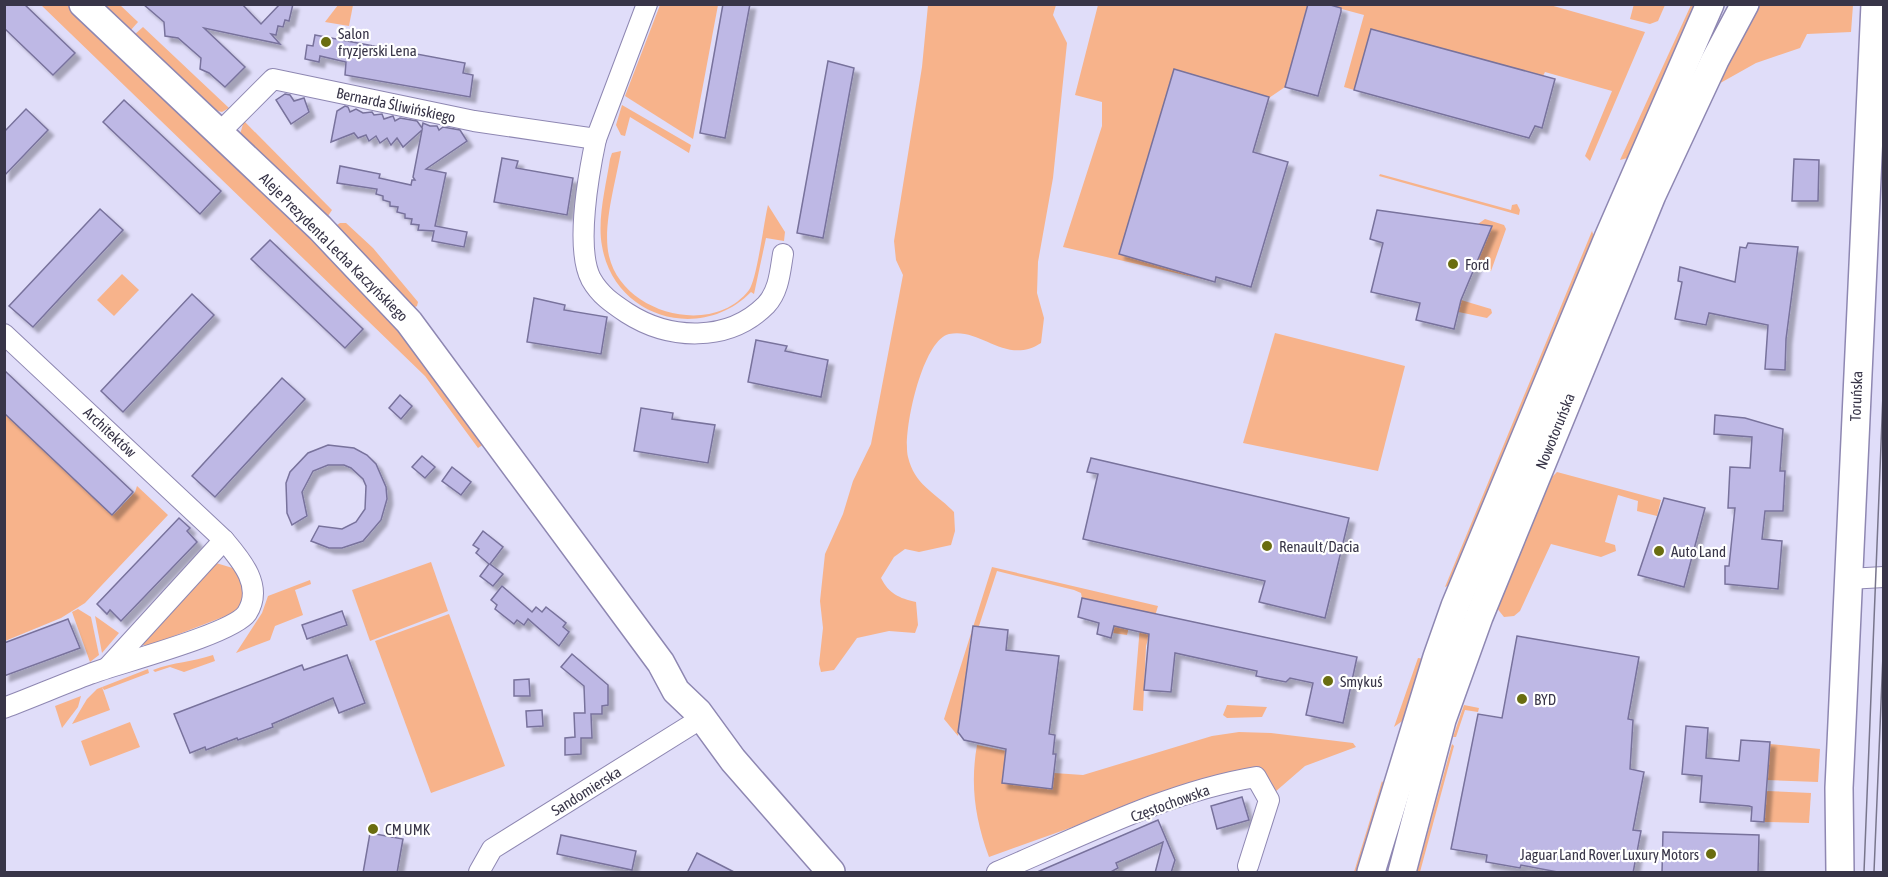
<svg xmlns="http://www.w3.org/2000/svg" width="1888" height="877" viewBox="0 0 1888 877" font-family="'Asap Condensed',sans-serif">
<defs>
<filter id="shadow"><feDropShadow dx="5.5" dy="5.5" stdDeviation="1.5" flood-color="#0004"/></filter>
</defs>
<rect width="100%" height="100%" fill="#e0ddf9"/>
<!-- green -->
<g fill="#f7b38b">
<polygon points="1634,4 1665,4 1665,5 1658,21 1650,24 1630,19"/>
<polygon points="41,5 67,5 326,250 384,311 484,444 478,448 425,376"/>
<polygon points="98,5 120,5 138,22 130,31"/>
<polygon points="338,5 353,5 349,26 325,22"/>
<polygon points="660,5 718,5 693,139 625,96"/>
<path d="M928,5H1056L1053,15L1067,43L1053,178L1038,262L1037,293L1044,318L1041,343C1006,366 981,327 949,334C922,340 902,434 908,457C915,486 935,492 954,512L955,531L951,545L919,552L905,549L894,557L881,578C889,594 899,598 916,602L918,625L915,633L889,631L857,638L834,670L821,672L819,664L823,628L820,601L825,554L843,514L853,481L871,444L903,275L896,260L894,241L922,67Z"/>
<polygon points="1098,5 1308,5 1285,87 1269,98 1215,282 1063,247 1102,126 1102,102 1075,95"/>
<polygon points="1327,5 1550,5 1645,32 1590,161 1585,156 1612,91 1545,72 1543,76 1371,29 1354,90 1344,87 1364,15"/>
<polygon points="1691,5 1700,5 1631,157 1620,160"/>
<polygon points="1756,5 1853,5 1851,32 1807,34 1800,48 1756,63 1715,86"/>
<polygon points="143,27 229,108 222,112 214,110 134,35"/>
<polygon points="622,105 691,145 689,153 630,117 625,136 621,135 616,125"/>
<polygon points="244,121 332,210 326,219 242,139 240,134"/>
<path d="M621,151C616,181 602,227 609,256C622,313 712,338 749,290C757,279 764,221 768,205L785,232L784,241L766,238L754,294L751,292C701,343 614,318 602,246C597,219 606,186 610,159L612,153Z"/>
<polygon points="1380,174 1511,210 1512,205 1517,204 1520,210 1519,215 1379,176"/>
<polygon points="1485,219 1504,225 1506,229 1491,271 1475,267 1492,227 1478,224"/>
<polygon points="340,223 346,223 373,248 418,302 417,306 413,308 373,264 334,227"/>
<polygon points="1592,231 1595,239 1450,585 1445,587"/>
<polygon points="122,274 139,290 114,316 97,300"/>
<polygon points="1461,300 1491,309 1492,313 1487,318 1454,311"/>
<polygon points="1275,333 1405,366 1378,471 1243,443"/>
<polygon points="4,411 114,514 135,492 137,486 168,515 85,603 61,618 5,641"/>
<polygon points="1557,472 1661,500 1657,516 1637,511 1638,501 1618,495 1605,542 1615,545 1616,551 1601,557 1551,544 1520,611 1514,616 1504,617 1496,607 1548,481"/>
<polygon points="431,562 448,611 370,641 352,590"/>
<polygon points="216,563 236,569 247,592 236,612 148,646 140,644 206,569"/>
<polygon points="992,567 1158,606 1146,646 1143,711 1133,710 1140,626 1132,615 1127,635 1113,633 1114,626 1125,628 1129,609 1082,598 1081,593 1074,590 997,571 979,626 973,626 970,641 958,736 944,719"/>
<polygon points="310,580 311,584 295,590 303,615 275,626 270,640 236,653 262,613 268,596"/>
<polygon points="78,609 91,617 99,655 90,662 72,612"/>
<polygon points="449,614 505,766 431,793 375,641"/>
<polygon points="95,616 119,633 102,653"/>
<path d="M213,655L215,661L184,672L170,667L155,672L153,670C174,662 192,662 213,655Z"/>
<polygon points="1418,658 1426,659 1405,719 1394,727"/>
<polygon points="148,669 149,673 104,690 102,687 110,710 72,724 87,699 97,689"/>
<polygon points="81,696 78,707 62,728 55,706"/>
<polygon points="1227,705 1267,707 1262,717 1227,718 1223,715"/>
<polygon points="1464,705 1479,708 1478,712 1465,710 1456,737 1453,737"/>
<polygon points="130,722 140,747 90,766 81,741"/>
<path d="M1239,732L1271,733L1353,743L1356,747L1305,766L1275,792L1265,779L1151,799L989,857C975,819 970,785 977,745L1006,751L1002,783L1052,789L1054,773L1083,775L1212,736Z"/>
<polygon points="1452,744 1454,746 1420,872 1417,872"/>
<polygon points="1770,744 1820,749 1818,782 1767,780"/>
<polygon points="1382,781 1384,784 1358,872 1354,872"/>
<polygon points="1766,791 1811,793 1809,823 1764,822"/>
</g>
<!-- building -->
<g fill="#beb8e5" stroke="#78729c" stroke-width="1.5" filter="url(#shadow)">
<polygon points="4,4 24,4 75,53 53,75 4,28"/>
<polygon points="143,4 242,4 261,24 280,4 293,4 289,21 285,20 283,27 278,26 276,35 271,34 280,44 204,28 245,67 225,87 209,73 200,69 201,58 178,38 165,36 164,22"/>
<polygon points="723,4 750,4 725,138 700,133"/>
<polygon points="1308,4 1327,4 1341,8 1341,12 1318,96 1285,87"/>
<polygon points="1371,29 1555,79 1542,128 1535,126 1529,138 1354,90"/>
<polygon points="315,35 465,63 463,73 473,75 470,97 345,75 346,62 320,56 319,62 305,59 307,45 313,46"/>
<polygon points="828,61 854,68 823,238 797,233"/>
<polygon points="1174,69 1269,97 1253,152 1288,162 1251,287 1216,277 1215,282 1119,254"/>
<polygon points="285,94 290,95 294,101 304,98 309,112 291,124 276,100"/>
<polygon points="124,100 221,191 200,214 103,122"/>
<polygon points="345,106 348,107 350,112 356,109 363,113 372,112 374,115 382,114 384,119 393,116 395,121 400,118 417,121 422,128 423,123 430,126 437,126 439,130 443,127 460,130 467,141 426,169 446,173 435,226 467,232 464,247 432,241 434,231 418,230 419,225 411,224 412,219 405,218 405,214 397,212 398,207 390,206 390,202 383,200 383,196 376,194 377,189 337,183 340,166 380,174 379,178 411,185 412,180 415,180 413,177 422,130 403,147 397,138 391,145 387,138 380,143 376,136 369,141 366,135 358,138 354,133 331,142 337,111"/>
<polygon points="26,109 48,130 4,176 4,132"/>
<polygon points="502,158 518,161 516,168 573,178 567,215 494,202"/>
<polygon points="1794,159 1819,160 1818,201 1792,201"/>
<polygon points="100,209 123,230 33,327 9,306"/>
<polygon points="1377,210 1492,226 1461,300 1454,329 1416,320 1420,303 1371,292 1383,243 1370,239"/>
<polygon points="270,240 363,329 345,348 251,259"/>
<polygon points="1748,243 1798,247 1786,339 1785,370 1765,369 1768,325 1709,313 1706,325 1675,319 1682,282 1678,281 1680,267 1735,282 1740,247 1746,248"/>
<polygon points="192,294 214,315 123,412 101,391"/>
<polygon points="534,298 565,305 564,310 607,317 601,354 527,342"/>
<polygon points="756,340 787,346 785,351 828,360 821,397 748,382"/>
<polygon points="4,370 133,492 112,515 4,413"/>
<polygon points="282,378 305,399 215,497 192,476"/>
<polygon points="400,395 412,406 401,419 389,408"/>
<polygon points="641,408 673,413 672,419 715,425 708,463 634,451"/>
<polygon points="1715,415 1745,418 1783,429 1780,471 1785,471 1783,511 1765,511 1762,539 1782,541 1778,589 1725,584 1725,566 1729,566 1735,508 1728,508 1730,467 1750,468 1752,437 1714,434"/>
<polygon points="328,445 354,448 367,455 376,464 386,487 387,499 381,520 363,541 342,548 329,548 311,541 319,526 342,529 356,522 365,509 366,486 363,479 351,468 344,465 328,465 313,471 302,492 307,516 292,525 287,513 286,483 290,472 308,453"/>
<polygon points="422,456 435,467 425,478 412,467"/>
<polygon points="1091,458 1349,518 1325,618 1259,602 1265,581 1083,539 1098,474 1087,472"/>
<polygon points="452,467 471,482 461,495 442,481"/>
<polygon points="1664,498 1705,508 1684,587 1638,575"/>
<polygon points="179,518 190,528 187,531 197,542 121,621 110,610 107,614 97,604"/>
<polygon points="483,531 503,547 490,564 503,574 493,586 480,576 489,564 476,553 479,549 473,545"/>
<polygon points="502,586 532,612 536,607 542,612 546,607 566,623 563,627 569,632 559,646 528,619 524,625 517,620 514,624 495,609 497,605 491,600"/>
<polygon points="1082,598 1357,657 1343,723 1306,715 1313,683 1290,678 1286,682 1256,676 1257,671 1175,653 1171,692 1144,690 1149,634 1114,626 1111,638 1097,634 1099,623 1078,617"/>
<polygon points="342,611 347,625 307,639 302,625"/>
<polygon points="68,619 80,648 4,676 4,643"/>
<polygon points="973,626 1008,630 1006,650 1059,656 1049,734 1055,735 1053,754 1056,754 1052,789 1002,783 1006,749 964,740 958,732"/>
<polygon points="1517,636 1639,657 1628,719 1633,720 1630,769 1644,772 1633,830 1641,831 1633,873 1563,873 1521,865 1520,868 1486,862 1487,855 1451,849 1478,714 1502,718"/>
<polygon points="572,654 608,685 608,705 602,706 602,714 591,714 592,738 581,738 581,754 565,755 565,738 575,737 574,713 585,713 584,686 561,667"/>
<polygon points="347,655 365,703 339,713 333,698 272,724 273,727 238,740 237,738 206,750 205,747 190,753 174,714 302,665 304,670"/>
<polygon points="529,679 530,696 514,696 514,680"/>
<polygon points="542,710 543,726 527,727 526,711"/>
<polygon points="1686,726 1708,728 1706,758 1739,761 1741,740 1770,742 1764,822 1751,821 1752,807 1749,806 1700,802 1702,776 1682,774"/>
<polygon points="1242,797 1249,820 1217,829 1211,806"/>
<polygon points="1158,820 1175,860 1171,873 1155,873 1163,842 1116,863 1118,868 1109,873 1035,873"/>
<polygon points="1663,832 1759,835 1758,873 1662,873"/>
<polygon points="370,833 403,839 397,873 363,873"/>
<polygon points="561,835 636,851 632,870 557,854"/>
<polygon points="697,853 736,873 687,873"/>
</g>
<g fill="none" stroke-linecap="round" stroke-linejoin="round">
<!-- street casing -->
<g stroke="#8e87b2" stroke-width="22">
<g id="street">
<polyline points="219,133 273,79 474,121 596,139 647,4"/>
<path d="M596,139C589,172 575,248 591,279C600,295 612,303 627,313C669,340 728,343 766,305C779,291 780,272 783,254"/>
<path d="M4,334L224,540C241,560 264,586 247,613C233,634 119,663 90,674C61,685 33,697 4,708"/>
<polyline points="1848,579 1884,577"/>
<polyline points="108,667 224,540"/>
<polyline points="479,872 492,849 702,718"/>
<path d="M997,872C1080,837 1166,792 1256,777L1269,800L1248,866"/>
</g>
</g>
<!-- secondary casing -->
<g stroke="#8e87b2" stroke-width="30">
<g id="secondary">
<polyline points="83,4 320,228 409,322 661,663 676,691 698,712 733,760 831,872"/>
<polyline points="1371,872 1437,657 1455,606 1608,238 1710,4"/>
<polyline points="1402,872 1442,720 1479,617 1652,195 1715,60 1745,4"/>
<polyline points="1840,872 1839,788 1875,4"/>
</g>
</g>
<!-- street -->
<use href="#street" stroke="#fff" stroke-width="20"/>
<!-- secondary -->
<use href="#secondary" stroke="#fff" stroke-width="27"/>
<!-- tram -->
<g stroke="#78758c" stroke-width="1.5">
<polyline points="1864,872 1884,369"/>
<polyline points="1874,872 1884,631"/>
</g>
</g>
<!-- markers -->
<g fill="#6a6d10" stroke="#fff" stroke-width="2">
<circle cx="326" cy="42" r="6"/>
<circle cx="1453" cy="264" r="6"/>
<circle cx="1267" cy="546" r="6"/>
<circle cx="1659" cy="551" r="6"/>
<circle cx="1328" cy="681" r="6"/>
<circle cx="1522" cy="699" r="6"/>
<circle cx="373" cy="829" r="6"/>
<circle cx="1711" cy="854" r="6"/>
</g>
<g text-anchor="middle" dominant-baseline="central" stroke-width="4.5" stroke-linejoin="round" paint-order="stroke">
<!-- poi labels -->
<g font-size="15" fill="#383548" stroke="#fff" text-anchor="start">
<text x="338" y="33">Salon<tspan x="338" dy="17">fryzjerski Lena</tspan></text>
<text x="1465" y="264">Ford</text>
<text x="1279" y="546">Renault/Dacia</text>
<text x="1671" y="551">Auto Land</text>
<text x="1340" y="681">Smykuś</text>
<text x="1534" y="699">BYD</text>
<text x="385" y="829">CM UMK</text>
<text x="1699" y="854" text-anchor="end">Jaguar Land Rover Luxury Motors</text>
</g>
<!-- street labels -->
<g font-size="15" fill="#383548" stroke="#fff">
<text transform="translate(396 105) rotate(12)">Bernarda Śliwińskiego</text>
<text transform="translate(334 247) rotate(45)">Aleje Prezydenta Lecha Kaczyńskiego</text>
<text transform="translate(1856 396) rotate(-88)">Toruńska</text>
<text transform="translate(1555 431) rotate(-68)">Nowotoruńska</text>
<text transform="translate(110 432) rotate(43)">Architektów</text>
<text transform="translate(586 791) rotate(-32)">Sandomierska</text>
<text transform="translate(1170 803) rotate(-20)">Częstochowska</text>
</g>
</g>
<!-- border -->
<rect width="1888" height="877" fill="none" stroke="#383548" stroke-width="12"/>
</svg>
